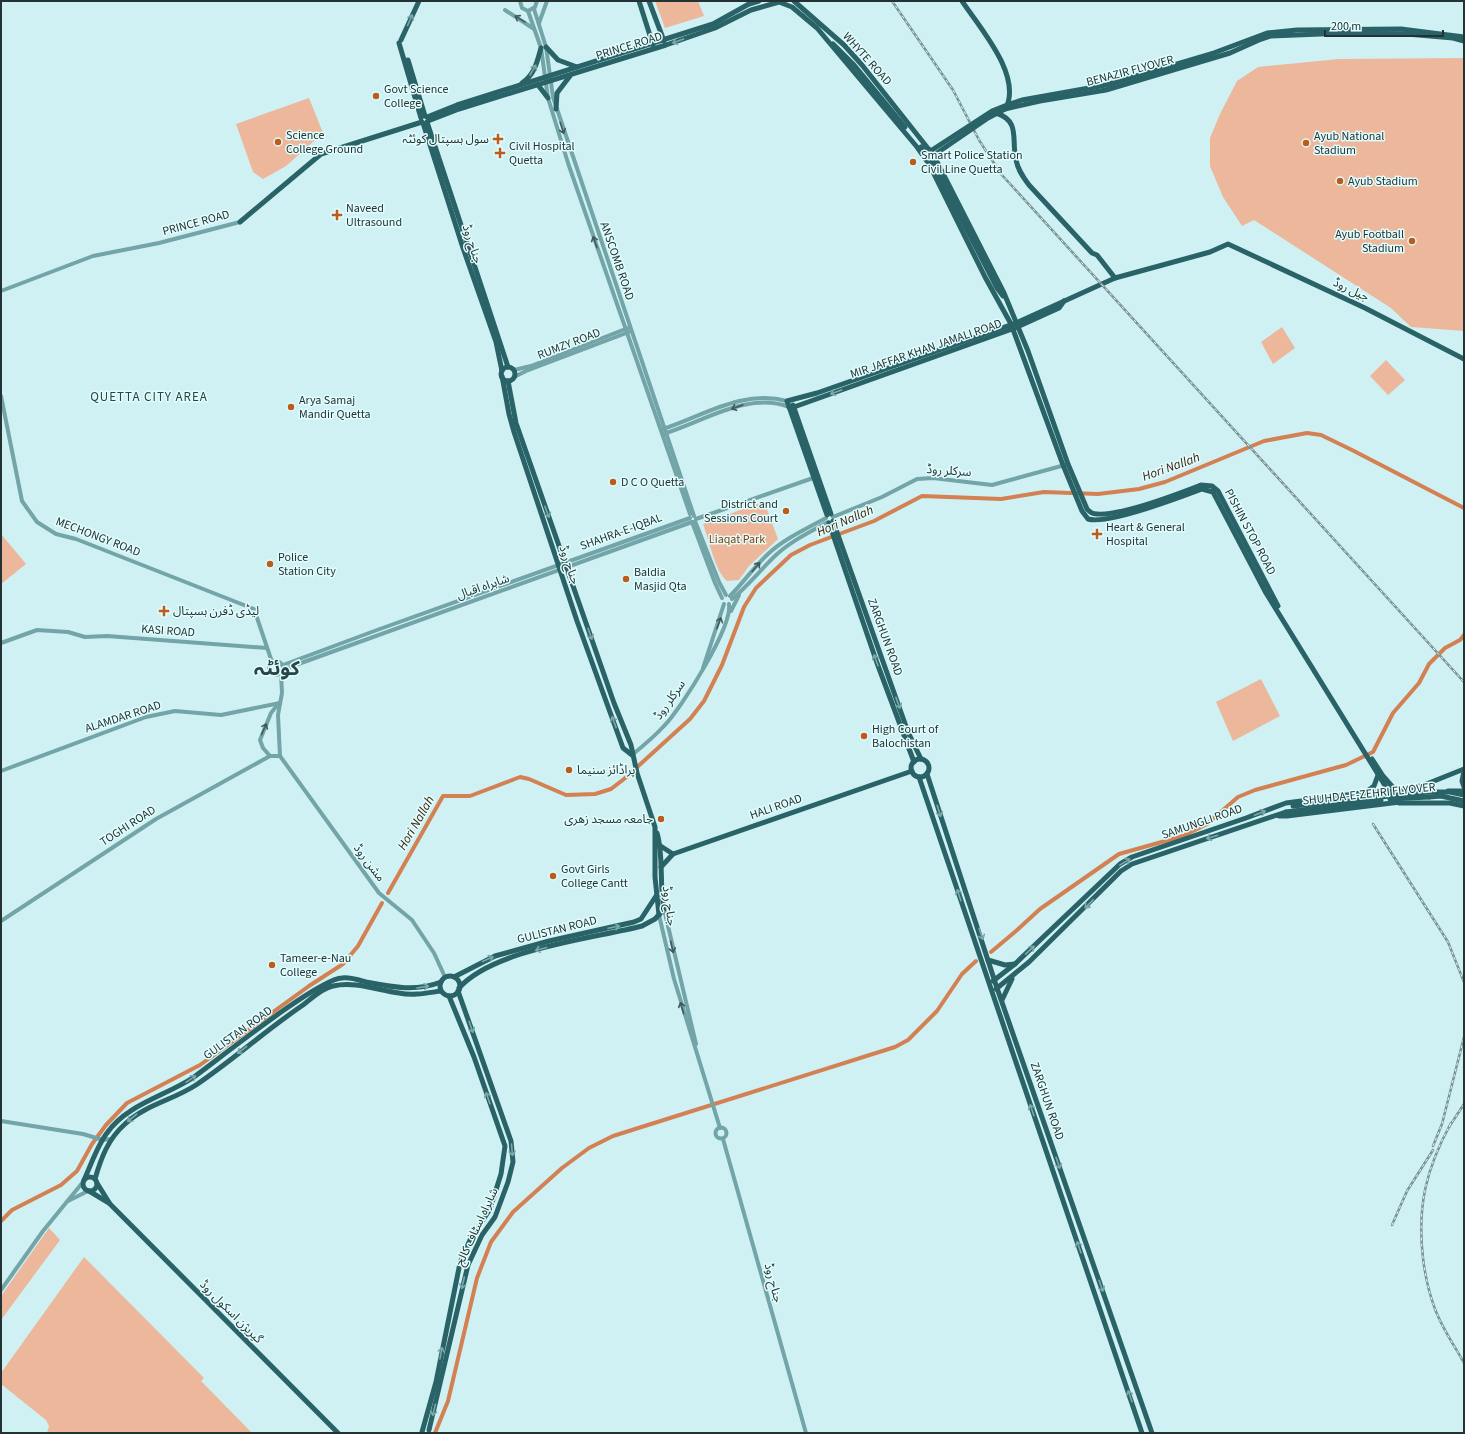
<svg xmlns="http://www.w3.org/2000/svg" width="1465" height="1434" viewBox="0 0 1465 1434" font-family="'Source Sans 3','Noto Sans Arabic',sans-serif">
<rect width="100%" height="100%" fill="#cff1f3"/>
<!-- green -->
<g fill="#ecb79b">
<polygon points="655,1 698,1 704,16 665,28"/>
<polygon points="1464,58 1464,331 1411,327 1391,308 1254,220 1242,226 1223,197 1210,166 1210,138 1220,114 1237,81 1258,67 1339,59"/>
<polygon points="309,98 323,133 286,166 263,179 253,172 236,124"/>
<polygon points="1282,327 1295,348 1273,364 1261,342"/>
<polygon points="1386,360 1405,380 1388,395 1370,376"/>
<path d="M764,501L778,539L749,566L739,580L727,581C715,571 709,540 703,524Z"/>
<polygon points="1,534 26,564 1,584"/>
<polygon points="1261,679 1280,716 1233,741 1216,702"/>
<polygon points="49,1228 60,1240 1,1320 1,1296"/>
<polygon points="84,1257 204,1378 201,1381 252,1433 47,1433 49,1426 46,1420 1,1384 1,1373"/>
</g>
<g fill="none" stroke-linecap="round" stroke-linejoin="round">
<!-- canal -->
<g stroke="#d38052" stroke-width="4">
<polyline points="388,893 443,796 470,796 520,777 529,779 566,795 595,794 611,789 624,779 690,719 704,701 722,665 744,607 756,588 791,555 810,545 874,521 922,496 1001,499 1044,492 1098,494 1139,489 1165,482 1264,441 1307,433 1321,435 1352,450 1464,508"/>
<polyline points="991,952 1016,931 1040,909 1119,854 1183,836 1207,824 1238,797 1255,790 1346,765 1373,752 1393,713 1419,683 1429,664 1445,648 1460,640 1464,635"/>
<polyline points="1,1221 12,1210 61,1185 77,1171 92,1144 106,1125 127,1103 200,1065 309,986 343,964 358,946 382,903"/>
<polyline points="435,1433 448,1401 477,1278 491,1242 513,1212 562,1168 589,1148 613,1136 895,1047 908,1040 937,1011 962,974 976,961"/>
</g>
<!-- minor -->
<g stroke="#72a4a8" stroke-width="4">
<polyline points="520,1 522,8 528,11 535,7 537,1"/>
<polyline points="534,9 546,47 553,97 694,516"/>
<polyline points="505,10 534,29"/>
<polyline points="528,11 541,48 548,98 568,163 690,514"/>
<polyline points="539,23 547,1"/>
<polyline points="1,291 93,256 159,243 240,222"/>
<polyline points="514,370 531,366 628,328"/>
<polyline points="514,377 526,371 629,332"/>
<polyline points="1,396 22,501 37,522 56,534 76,539 254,609 272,662"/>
<path d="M663,429C703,416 743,389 787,401"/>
<path d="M663,434C703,422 748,391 789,407"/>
<polyline points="833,517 882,497 917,479 933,478 992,485 1065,465"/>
<polyline points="696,519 813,478"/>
<polyline points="695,521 719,582 726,595"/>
<polyline points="692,522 715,583 722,598"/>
<path d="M730,596C743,583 754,567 768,554C784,539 806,529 826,518"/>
<path d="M732,599C748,586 761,569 776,555C791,541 810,532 828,522"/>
<polyline points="731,611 739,595"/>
<polyline points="1,643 37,630 68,632 85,637 107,636 267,648"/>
<circle cx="276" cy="668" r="7"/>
<polyline points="283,665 377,630 690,518"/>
<polyline points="703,668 724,604"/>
<polyline points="282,672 290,667 692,522"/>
<path d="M632,755C643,746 654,737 664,726C681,709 733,626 729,604"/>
<polyline points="270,756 263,748 260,740 271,713 279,703"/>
<polyline points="280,756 379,893 412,920 434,953 445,977"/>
<polyline points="280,756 278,715 282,693 281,673"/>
<polyline points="1,771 146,717 175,711 221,715 280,703"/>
<polyline points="664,909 696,1044"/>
<polyline points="659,915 674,979 720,1128"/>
<polyline points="1,921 156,819 270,756 280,756"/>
<polyline points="1,1121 83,1134 103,1140 111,1139"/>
<circle cx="721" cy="1133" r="5.5"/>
<polyline points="723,1139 806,1433"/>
<polyline points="68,1201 88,1191"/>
<polyline points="1,1290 43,1231 83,1182"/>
</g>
<!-- major -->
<g stroke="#296367" stroke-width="5">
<polyline points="639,1 653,45"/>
<polyline points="649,1 664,41"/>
<path d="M794,1L844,45L862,65L934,156L1004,293L1028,351L1068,464L1087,509C1090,512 1092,514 1097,514C1121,516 1178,494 1201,485L1212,486L1218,491L1278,606"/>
<path d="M962,1C980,28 1022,75 1006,108"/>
<polyline points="401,40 419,1"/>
<polyline points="399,43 421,118"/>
<polyline points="833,44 854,65 905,127"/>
<polyline points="546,47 558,60 577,67"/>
<polyline points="1211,54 1267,33 1297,30 1401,29 1464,37"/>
<polyline points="408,60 425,116"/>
<path d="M522,83C535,74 537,62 541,48"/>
<polyline points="538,85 548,98"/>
<polyline points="556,109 557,93 570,76"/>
<polyline points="1005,109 1040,101 1106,90 1230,53 1259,40 1271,36 1346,33 1407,34 1453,38 1464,41"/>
<path d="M996,113C1021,121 1011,140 1016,160C1018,170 1023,177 1029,185L1092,253L1097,255L1115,278"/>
<polyline points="427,117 457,105 713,24 749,4 759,1"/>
<path d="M428,121L459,109L666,45L715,28L751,10L779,2L792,7L817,28L917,147L929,164L985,277L1011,324L1063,465L1082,511L1088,519C1107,525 1181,497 1202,489L1213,492L1266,593L1389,792L1399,803H1450L1464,806"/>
<polyline points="427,122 508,367"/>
<polyline points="423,123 463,248 496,342 502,371"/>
<polyline points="921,147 933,164 997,288 1003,296"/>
<polyline points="240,222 321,154 422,122"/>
<circle cx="508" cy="374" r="7"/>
<polyline points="502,376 509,414 514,432 577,621 623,748 632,755"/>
<polyline points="508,381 516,423 614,703 631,745 637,773 655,827 655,877 659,915"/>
<polyline points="793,405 831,514"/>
<polyline points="789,407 794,407 1015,328 1059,308 1064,301"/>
<polyline points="827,515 787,401 817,393 1016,323 1115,278 1210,252 1228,244 1365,308 1464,359"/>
<polyline points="833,521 908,732 921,759"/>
<polyline points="829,523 877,663 914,762"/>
<polyline points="1372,759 1383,776 1397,792"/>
<circle cx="920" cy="768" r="9"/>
<polyline points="1464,771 1462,781 1464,787"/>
<polyline points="927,774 997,988 1152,1433"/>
<polyline points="919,777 1142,1433"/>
<polyline points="1448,791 1464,791"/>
<polyline points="1365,793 1374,786 1378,775"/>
<polyline points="1429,797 1441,796 1464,801"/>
<polyline points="1279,816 1287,816 1400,802"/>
<polyline points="659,845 673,854"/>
<polyline points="661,867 673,854 912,771"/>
<polyline points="988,960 1005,965 1015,964"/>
<circle cx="450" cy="986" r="10"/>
<polyline points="454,977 495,956 549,941 634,922 641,919 656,896"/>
<polyline points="993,981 1015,964 1120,864 1132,857 1246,818 1286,803 1362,793 1401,791 1424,785 1464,769"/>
<path d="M459,988C494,949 591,939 642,926L655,919L664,909C659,883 664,857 657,833"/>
<polyline points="996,989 1029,962 1121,871 1132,864 1286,812"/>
<polyline points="1002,1000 1012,979"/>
<circle cx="90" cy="1184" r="7"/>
<path d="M95,1179C101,1158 108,1139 125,1124C145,1105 173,1100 196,1085C233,1060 266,1030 303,1005C312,998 322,988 333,986C355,981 377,990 399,993C413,996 427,993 441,991"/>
<path d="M84,1180C91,1165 97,1146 107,1133C127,1104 166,1096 194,1077C219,1059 318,979 342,978C350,977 359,980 366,982C392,987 415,992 441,982"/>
<polyline points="97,1183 110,1204 338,1433"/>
<polyline points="89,1191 109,1203"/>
<polyline points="429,1430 468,1265 482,1235 495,1217 508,1182 513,1162 511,1141 458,991"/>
<polyline points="422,1432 436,1382 460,1263 470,1240 490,1209 501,1174 505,1146 474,1057 449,996"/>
</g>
<!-- rail casing -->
<g stroke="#7a9293" stroke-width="2.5">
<g id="rail">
<polyline points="892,1 953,90 979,140 1001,174 1464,682"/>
<polyline points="1373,824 1448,942 1464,982"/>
<path d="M1451,1123C1426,1169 1417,1206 1423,1258C1425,1275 1429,1293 1435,1309C1442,1328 1454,1345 1464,1363"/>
<polyline points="1449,1127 1464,1104"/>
<polyline points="1433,1146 1442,1124 1464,1037"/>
<polyline points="1392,1225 1407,1191 1433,1150"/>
</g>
</g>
<!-- rail -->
<use href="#rail" stroke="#e2fdfe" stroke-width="1" stroke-dasharray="3" stroke-linecap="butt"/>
<!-- major-bridge -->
<g stroke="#296367" stroke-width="5">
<polyline points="923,150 932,150 992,111 1007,105 1022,100 1106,85 1211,54"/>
<polyline points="933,164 934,157 937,153 988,118 1005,109"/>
<polyline points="1390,799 1429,797"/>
<polyline points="1293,806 1429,792 1450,792 1464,795"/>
<polyline points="1286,812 1381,800"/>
</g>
</g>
<!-- one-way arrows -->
<defs><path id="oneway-shaft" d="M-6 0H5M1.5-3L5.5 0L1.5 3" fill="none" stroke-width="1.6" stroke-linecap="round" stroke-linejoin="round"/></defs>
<g stroke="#405a5c">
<use href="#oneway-shaft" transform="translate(520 19) rotate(-148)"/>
<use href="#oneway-shaft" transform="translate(562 128) rotate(72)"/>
<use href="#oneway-shaft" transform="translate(595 242) rotate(-109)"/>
<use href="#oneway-shaft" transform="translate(737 407) rotate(160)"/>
<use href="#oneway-shaft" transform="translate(756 567) rotate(-49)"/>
<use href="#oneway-shaft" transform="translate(719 623) rotate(-70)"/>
<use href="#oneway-shaft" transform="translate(264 729) rotate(-66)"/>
<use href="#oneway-shaft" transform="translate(672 947) rotate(77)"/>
<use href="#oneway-shaft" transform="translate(682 1008) rotate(-106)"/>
</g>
<g stroke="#7ca8ab">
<use href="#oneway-shaft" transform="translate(410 20) rotate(-66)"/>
<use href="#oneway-shaft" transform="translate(678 41) rotate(160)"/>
<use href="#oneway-shaft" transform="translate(533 70) rotate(-60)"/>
<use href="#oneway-shaft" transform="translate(836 392) rotate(160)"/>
<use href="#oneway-shaft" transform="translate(547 512) rotate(70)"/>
<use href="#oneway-shaft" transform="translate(590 634) rotate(71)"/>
<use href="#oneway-shaft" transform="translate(876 660) rotate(-109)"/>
<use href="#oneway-shaft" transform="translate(898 703) rotate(70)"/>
<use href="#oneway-shaft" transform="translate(614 722) rotate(-111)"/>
<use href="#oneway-shaft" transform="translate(939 811) rotate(72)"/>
<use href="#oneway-shaft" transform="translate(1260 813) rotate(-21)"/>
<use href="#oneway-shaft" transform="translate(1212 837) rotate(163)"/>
<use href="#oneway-shaft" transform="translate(1125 862) rotate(-31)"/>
<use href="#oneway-shaft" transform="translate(959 895) rotate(-108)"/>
<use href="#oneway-shaft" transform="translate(1089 904) rotate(134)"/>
<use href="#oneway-shaft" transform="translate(614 927) rotate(-12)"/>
<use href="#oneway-shaft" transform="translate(981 934) rotate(71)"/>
<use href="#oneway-shaft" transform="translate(541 949) rotate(165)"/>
<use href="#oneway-shaft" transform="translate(1030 950) rotate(-43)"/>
<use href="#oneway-shaft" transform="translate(488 959) rotate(-24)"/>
<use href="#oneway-shaft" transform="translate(423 987) rotate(-10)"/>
<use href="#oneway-shaft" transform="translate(471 1027) rotate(71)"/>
<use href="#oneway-shaft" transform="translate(242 1050) rotate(143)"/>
<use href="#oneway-shaft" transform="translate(191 1079) rotate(-34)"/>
<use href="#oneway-shaft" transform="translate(488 1098) rotate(-109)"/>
<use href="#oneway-shaft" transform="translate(1032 1110) rotate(-109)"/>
<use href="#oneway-shaft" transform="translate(132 1118) rotate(140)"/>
<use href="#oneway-shaft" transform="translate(512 1150) rotate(85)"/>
<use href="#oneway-shaft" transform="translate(1058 1163) rotate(71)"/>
<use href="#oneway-shaft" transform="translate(1079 1247) rotate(-109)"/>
<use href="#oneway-shaft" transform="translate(463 1283) rotate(103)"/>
<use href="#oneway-shaft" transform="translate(1101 1286) rotate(71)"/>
<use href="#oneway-shaft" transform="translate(441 1353) rotate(-80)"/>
<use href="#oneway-shaft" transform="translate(1130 1396) rotate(-109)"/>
<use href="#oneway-shaft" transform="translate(434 1410) rotate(104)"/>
</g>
<!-- markers -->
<g fill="#bc5b1a" stroke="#e2fdfe" stroke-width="1.5">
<circle cx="376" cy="96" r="4"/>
<path d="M496 133h4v4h4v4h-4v4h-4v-4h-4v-4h4z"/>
<circle cx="278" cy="142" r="4"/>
<circle cx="1306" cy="143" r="4"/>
<path d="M498 147h4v4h4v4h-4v4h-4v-4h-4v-4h4z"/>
<circle cx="913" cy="162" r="4"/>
<circle cx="1340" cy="181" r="4"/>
<path d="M335 209h4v4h4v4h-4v4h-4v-4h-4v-4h4z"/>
<circle cx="1412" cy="241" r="4"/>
<circle cx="291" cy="407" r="4"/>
<circle cx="613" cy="482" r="4"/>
<circle cx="786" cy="511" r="4"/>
<path d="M1095 528h4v4h4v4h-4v4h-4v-4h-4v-4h4z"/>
<circle cx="270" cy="564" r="4"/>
<circle cx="626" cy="579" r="4"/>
<path d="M162 605h4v4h4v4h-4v4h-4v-4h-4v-4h4z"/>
<circle cx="864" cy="736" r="4"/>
<circle cx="569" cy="770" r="4"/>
<circle cx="661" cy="819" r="4"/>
<circle cx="553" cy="876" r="4"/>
<circle cx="272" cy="965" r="4"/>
</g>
<g text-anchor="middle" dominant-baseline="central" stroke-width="3" stroke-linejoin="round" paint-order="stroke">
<!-- street labels -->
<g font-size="12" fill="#253233" stroke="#e2fdfe">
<text transform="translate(629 46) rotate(-17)">PRINCE ROAD</text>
<text transform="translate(867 59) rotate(48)">WHYTE ROAD</text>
<text transform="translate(1130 71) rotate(-15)">BENAZIR FLYOVER</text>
<text transform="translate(196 223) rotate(-15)">PRINCE ROAD</text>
<text transform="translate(472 244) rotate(72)">جناح روڈ</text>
<text transform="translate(617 261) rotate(71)">ANSCOMB ROAD</text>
<text transform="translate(1351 290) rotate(25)">جیل روڈ</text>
<text transform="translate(569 344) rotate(-21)">RUMZY ROAD</text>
<text transform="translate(926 349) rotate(-19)">MIR JAFFAR KHAN JAMALI ROAD</text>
<text transform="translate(949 471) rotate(4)">سرکلر روڈ</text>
<text transform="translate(621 532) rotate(-20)">SHAHRA-E-IQBAL</text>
<text transform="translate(1250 532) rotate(62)">PISHIN STOP ROAD</text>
<text transform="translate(98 537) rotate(21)">MECHONGY ROAD</text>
<text transform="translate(569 565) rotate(71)">جناح روڈ</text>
<text transform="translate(483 587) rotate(-19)">شاہراہ اقبال</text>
<text transform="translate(168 631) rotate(4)">KASI ROAD</text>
<text transform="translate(885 637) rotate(70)">ZARGHUN ROAD</text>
<text transform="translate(670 700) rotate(-55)">سرکلر روڈ</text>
<text transform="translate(123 717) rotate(-18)">ALAMDAR ROAD</text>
<text transform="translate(1369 794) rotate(-6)">SHUHDA-E-ZEHRI FLYOVER</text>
<text transform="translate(776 807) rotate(-19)">HALI ROAD</text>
<text transform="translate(1202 822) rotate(-19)">SAMUNGLI ROAD</text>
<text transform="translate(128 826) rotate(-33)">TOGHI ROAD</text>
<text transform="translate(369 863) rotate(53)">مشن روڈ</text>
<text transform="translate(669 906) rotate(82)">جناح روڈ</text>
<text transform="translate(557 930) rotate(-14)">GULISTAN ROAD</text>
<text transform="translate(238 1033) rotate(-36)">GULISTAN ROAD</text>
<text transform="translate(1047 1101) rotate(71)">ZARGHUN ROAD</text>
<text transform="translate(477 1227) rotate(-65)">شاہراہ اسٹاف کالج</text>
<text transform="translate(773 1283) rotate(75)">جناح روڈ</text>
<text transform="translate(231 1312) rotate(45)">گیریژن اسکول روڈ</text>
</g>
<!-- poi labels -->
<g font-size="12" fill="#253233" stroke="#e2fdfe" text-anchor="start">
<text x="384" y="89">Govt Science<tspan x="384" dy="14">College</tspan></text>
<text x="286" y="135">Science<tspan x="286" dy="14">College Ground</tspan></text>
<text x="1314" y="136">Ayub National<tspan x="1314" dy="14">Stadium</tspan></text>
<text x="489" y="139" text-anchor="end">سول ہسپتال کوئٹہ</text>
<text x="509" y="146">Civil Hospital<tspan x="509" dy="14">Quetta</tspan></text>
<text x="921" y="155">Smart Police Station<tspan x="921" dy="14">Civil Line Quetta</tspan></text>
<text x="1348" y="181">Ayub Stadium</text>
<text x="346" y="208">Naveed<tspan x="346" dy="14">Ultrasound</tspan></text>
<text x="1404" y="234" text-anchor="end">Ayub Football<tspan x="1404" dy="14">Stadium</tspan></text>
<text x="299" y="400">Arya Samaj<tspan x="299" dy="14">Mandir Quetta</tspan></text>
<text x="621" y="482">D C O Quetta</text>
<text x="778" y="504" text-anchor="end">District and<tspan x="778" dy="14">Sessions Court</tspan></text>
<text x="1106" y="527">Heart &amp; General<tspan x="1106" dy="14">Hospital</tspan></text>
<text x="278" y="557">Police<tspan x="278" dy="14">Station City</tspan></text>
<text x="634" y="572">Baldia<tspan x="634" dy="14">Masjid Qta</tspan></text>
<text x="173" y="611">لیڈی ڈفرن ہسپتال</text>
<text x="872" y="729">High Court of<tspan x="872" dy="14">Balochistan</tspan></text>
<text x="577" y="770">پراڈائز سنیما</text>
<text x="653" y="819" text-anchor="end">جامعہ مسجد زھری</text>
<text x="561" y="869">Govt Girls<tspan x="561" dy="14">College Cantt</tspan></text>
<text x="280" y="958">Tameer-e-Nau<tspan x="280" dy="14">College</tspan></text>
</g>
<!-- park labels -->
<g font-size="12" fill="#893e05" stroke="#e2fdfe">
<text x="737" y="539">Liaqat Park</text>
</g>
<!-- neighbourhood labels -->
<g font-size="13" letter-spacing="1" fill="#284547" stroke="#e2fdfe">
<text x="149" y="397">QUETTA CITY AREA</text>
</g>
<!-- water labels -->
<g font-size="13" font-style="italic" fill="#41200d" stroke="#e2fdfe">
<text transform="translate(1171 467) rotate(-20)">Hori Nallah</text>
<text transform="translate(845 521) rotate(-23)">Hori Nallah</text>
<text transform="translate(416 823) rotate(-60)">Hori Nallah</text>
</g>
<!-- town labels -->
<g font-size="20" font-weight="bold" fill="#284547" stroke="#e2fdfe">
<text x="277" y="669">کوئٹہ</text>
</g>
</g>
<!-- border -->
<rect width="1465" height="1434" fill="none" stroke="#253233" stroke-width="4"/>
<!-- scale -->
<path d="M1325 30v6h118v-6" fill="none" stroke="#253233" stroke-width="2"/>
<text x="1331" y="30" font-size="12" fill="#253233" stroke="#e2fdfe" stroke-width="3" paint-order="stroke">200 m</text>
</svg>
